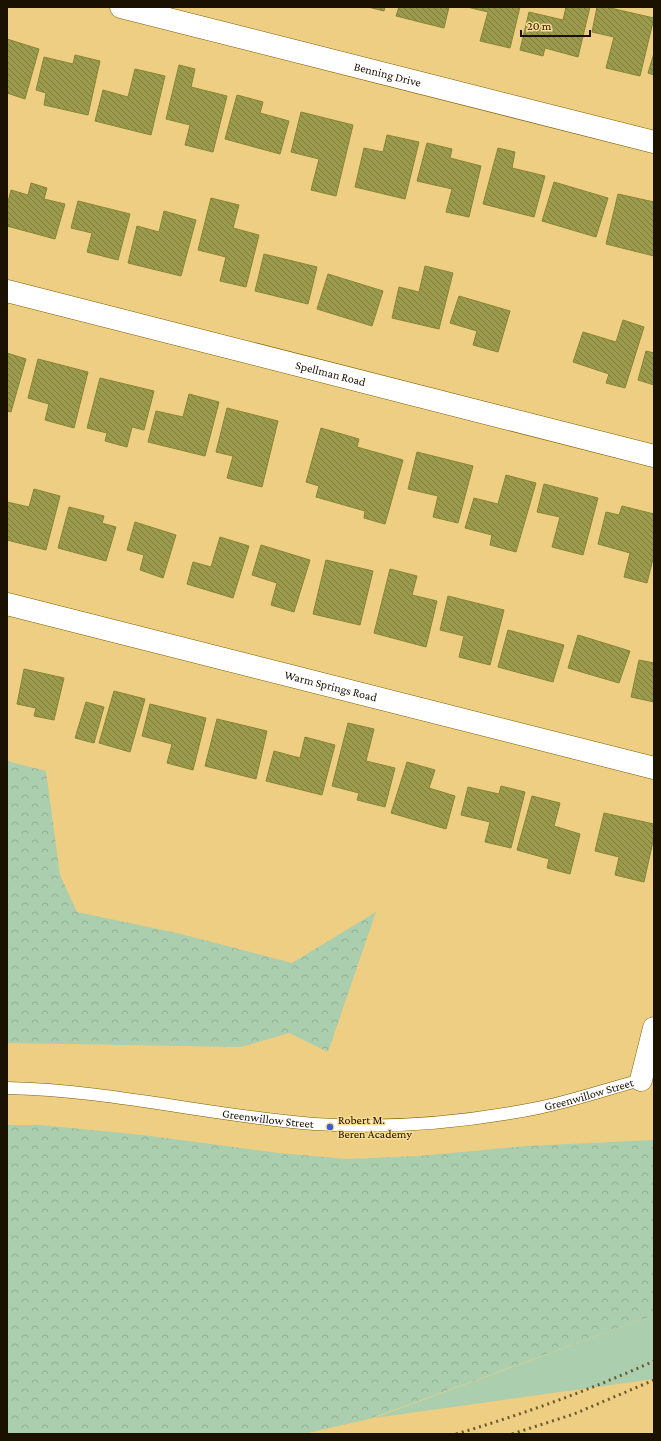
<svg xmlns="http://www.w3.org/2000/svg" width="661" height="1441" viewBox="0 0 661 1441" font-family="'Crimson Pro',serif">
<defs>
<pattern id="forest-crowns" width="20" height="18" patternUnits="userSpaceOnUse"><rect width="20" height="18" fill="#aaceae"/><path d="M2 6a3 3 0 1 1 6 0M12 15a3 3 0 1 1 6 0" fill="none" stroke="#92b094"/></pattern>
<pattern id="building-back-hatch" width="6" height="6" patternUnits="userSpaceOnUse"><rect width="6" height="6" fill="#9c9a4c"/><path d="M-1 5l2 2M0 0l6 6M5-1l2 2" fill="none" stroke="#7e7c3d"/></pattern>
</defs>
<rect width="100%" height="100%" fill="#eece82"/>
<!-- grass -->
<polygon fill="#aaceae" points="654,1315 654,1379 374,1418"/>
<!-- forest -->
<g fill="url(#forest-crowns)">
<polygon points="7,761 46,771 60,875 77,912 177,933 292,963 376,912 328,1052 289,1033 241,1047 7,1043"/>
<polygon points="7,1125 40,1125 143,1135 279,1153 347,1159 419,1156 526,1146 654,1140 654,1315 369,1419 303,1434 7,1434"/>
</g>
<!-- building -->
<g fill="url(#building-back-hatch)" stroke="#878535">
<polygon points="368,7 385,7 384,11"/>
<polygon points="399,7 449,7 444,28 396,16"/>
<polygon points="467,7 520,7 510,48 480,41 488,12"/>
<polygon points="566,7 590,7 578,57 545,48 543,56 520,50 529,12 563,20"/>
<polygon points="597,7 606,7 654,18 640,76 606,68 614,37 592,32"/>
<polygon points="7,39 39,49 25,99 7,93"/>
<polygon points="654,53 654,75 648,73"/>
<polygon points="75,55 100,61 88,115 44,105 46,93 36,90 44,57 73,64"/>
<polygon points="179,65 195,69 191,87 227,96 213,152 185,145 190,125 166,119"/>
<polygon points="135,69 165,76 151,135 95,121 103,90 128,97"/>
<polygon points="237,95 263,102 260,113 289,121 280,154 225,139"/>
<polygon points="301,112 353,125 336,196 311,190 319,159 291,152"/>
<polygon points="387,135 419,142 405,199 355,187 364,148 383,152"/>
<polygon points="427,143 452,149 450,158 481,166 469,217 446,212 452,189 417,181"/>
<polygon points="498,148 515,152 512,168 545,176 534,217 483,204"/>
<polygon points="554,182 608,198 596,237 542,221"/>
<polygon points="31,183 47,188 44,199 65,204 55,239 7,226 7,206 11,190 28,195"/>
<polygon points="618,194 654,202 654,256 606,244"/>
<polygon points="211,198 239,205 233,228 259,235 246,287 220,281 226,257 198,250"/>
<polygon points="78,201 130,214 118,260 87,252 92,233 71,228"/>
<polygon points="164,211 196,220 181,276 128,263 137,226 159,232"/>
<polygon points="264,254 317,267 308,304 255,291"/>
<polygon points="425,266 453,273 439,329 392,318 399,287 419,292"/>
<polygon points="328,274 383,291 372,326 317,309"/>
<polygon points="459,296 510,311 498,352 473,345 477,331 450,323"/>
<polygon points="623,320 644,327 625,388 606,383 609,374 573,362 583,332 616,342"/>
<polygon points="646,351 654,353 654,385 638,380"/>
<polygon points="7,353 26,359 11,412 7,411"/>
<polygon points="38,359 88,372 74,428 45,420 49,404 28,398"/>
<polygon points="100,378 154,391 144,430 132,427 127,447 105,441 107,433 87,428"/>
<polygon points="189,394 219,402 205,456 148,442 156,411 183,417"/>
<polygon points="227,408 278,421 262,487 227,478 233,456 216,452"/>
<polygon points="321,428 359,439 357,447 403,460 385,524 364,518 365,511 316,497 319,486 306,482"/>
<polygon points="417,452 473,466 458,523 433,517 438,496 408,489"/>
<polygon points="506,475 536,483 516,552 490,545 492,535 465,528 474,498 498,504"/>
<polygon points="544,484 598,498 583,555 552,547 560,517 537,512"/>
<polygon points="34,489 60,496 46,550 7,540 7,502 29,507"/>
<polygon points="622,506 654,514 654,555 647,583 624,577 630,553 598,544 606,512 619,515"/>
<polygon points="69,507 104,516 102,523 116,527 106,561 58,548"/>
<polygon points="135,522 176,535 163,578 140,570 144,555 127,550"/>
<polygon points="220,537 249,546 233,598 187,584 193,562 211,567"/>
<polygon points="261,545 310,560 294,612 271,605 277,583 252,575"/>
<polygon points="326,560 373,571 360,625 313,614"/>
<polygon points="390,569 417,576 412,595 437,601 426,647 374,633"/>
<polygon points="448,596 504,610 490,665 459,657 464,636 440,630"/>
<polygon points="508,630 564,645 553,682 498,667"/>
<polygon points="578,635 630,651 619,683 568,668"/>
<polygon points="639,660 654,663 654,702 631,697"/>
<polygon points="24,669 64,678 54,720 34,716 36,708 17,704"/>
<polygon points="114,691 145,699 130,752 99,743"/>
<polygon points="86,702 104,707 94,743 75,738"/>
<polygon points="150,704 206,718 193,770 167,763 172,744 142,736"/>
<polygon points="217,719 267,731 256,779 205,766"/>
<polygon points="348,723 374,729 366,761 395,768 385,807 357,800 359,793 332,786"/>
<polygon points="305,737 335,745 322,795 266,781 274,751 300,758"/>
<polygon points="407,762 435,770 429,788 455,796 446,829 391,813"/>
<polygon points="501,786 525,792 511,848 485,842 490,822 461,815 468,787 499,794"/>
<polygon points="532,796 560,803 554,826 580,834 570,874 547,868 549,859 517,850"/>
<polygon points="604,813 654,824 654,837 644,882 615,875 619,857 595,851"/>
</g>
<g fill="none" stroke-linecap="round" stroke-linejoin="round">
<!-- lane casing -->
<g stroke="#7b5e01" stroke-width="13">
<g id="lane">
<path id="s1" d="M7,1088C111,1090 211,1116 314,1124C387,1129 467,1122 538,1108C573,1101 607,1089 641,1080"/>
</g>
</g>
<!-- street casing -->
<g stroke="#7b5e01" stroke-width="23">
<g id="street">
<path id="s2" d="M121,7L654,142"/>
<path id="s3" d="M7,291L654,456"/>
<path id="s4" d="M7,604L654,768"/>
<polyline points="641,1080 654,1028"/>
</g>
</g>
<!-- lane -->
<use href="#lane" stroke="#fff" stroke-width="12"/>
<!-- street -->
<use href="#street" stroke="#fff" stroke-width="22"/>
<!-- rail -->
<g stroke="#6c5a32" stroke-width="3" stroke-dasharray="2 4" stroke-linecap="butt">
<path d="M456,1434C524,1414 590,1390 654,1361"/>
<polyline points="512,1434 574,1414 654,1380"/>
</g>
</g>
<!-- markers -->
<circle fill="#3c5dcf" stroke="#fbdb8f" stroke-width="1.5" cx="330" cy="1127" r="4"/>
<g text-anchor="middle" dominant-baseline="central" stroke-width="3" stroke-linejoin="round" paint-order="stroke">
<!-- street labels -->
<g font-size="12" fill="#1b1100" stroke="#fbdb8f">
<text stroke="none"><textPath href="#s2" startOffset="275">Benning Drive</textPath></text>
<text stroke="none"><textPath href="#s3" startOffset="334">Spellman Road</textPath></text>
<text stroke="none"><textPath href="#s4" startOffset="334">Warm Springs Road</textPath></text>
<text stroke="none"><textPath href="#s1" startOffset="587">Greenwillow Street</textPath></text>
<text stroke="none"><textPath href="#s1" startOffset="263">Greenwillow Street</textPath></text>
</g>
<!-- poi labels -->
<g font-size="12" fill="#1b1100" stroke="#fbdb8f" text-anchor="start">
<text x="338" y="1120">Robert M.<tspan x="338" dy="14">Beren Academy</tspan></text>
</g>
</g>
<!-- border -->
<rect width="661" height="1441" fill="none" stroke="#1b1100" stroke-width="16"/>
<!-- scale -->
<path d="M521 30v6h69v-6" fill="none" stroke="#1b1100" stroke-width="2"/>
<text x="527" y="30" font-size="12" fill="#1b1100" stroke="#fbdb8f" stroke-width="3" paint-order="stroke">20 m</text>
</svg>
